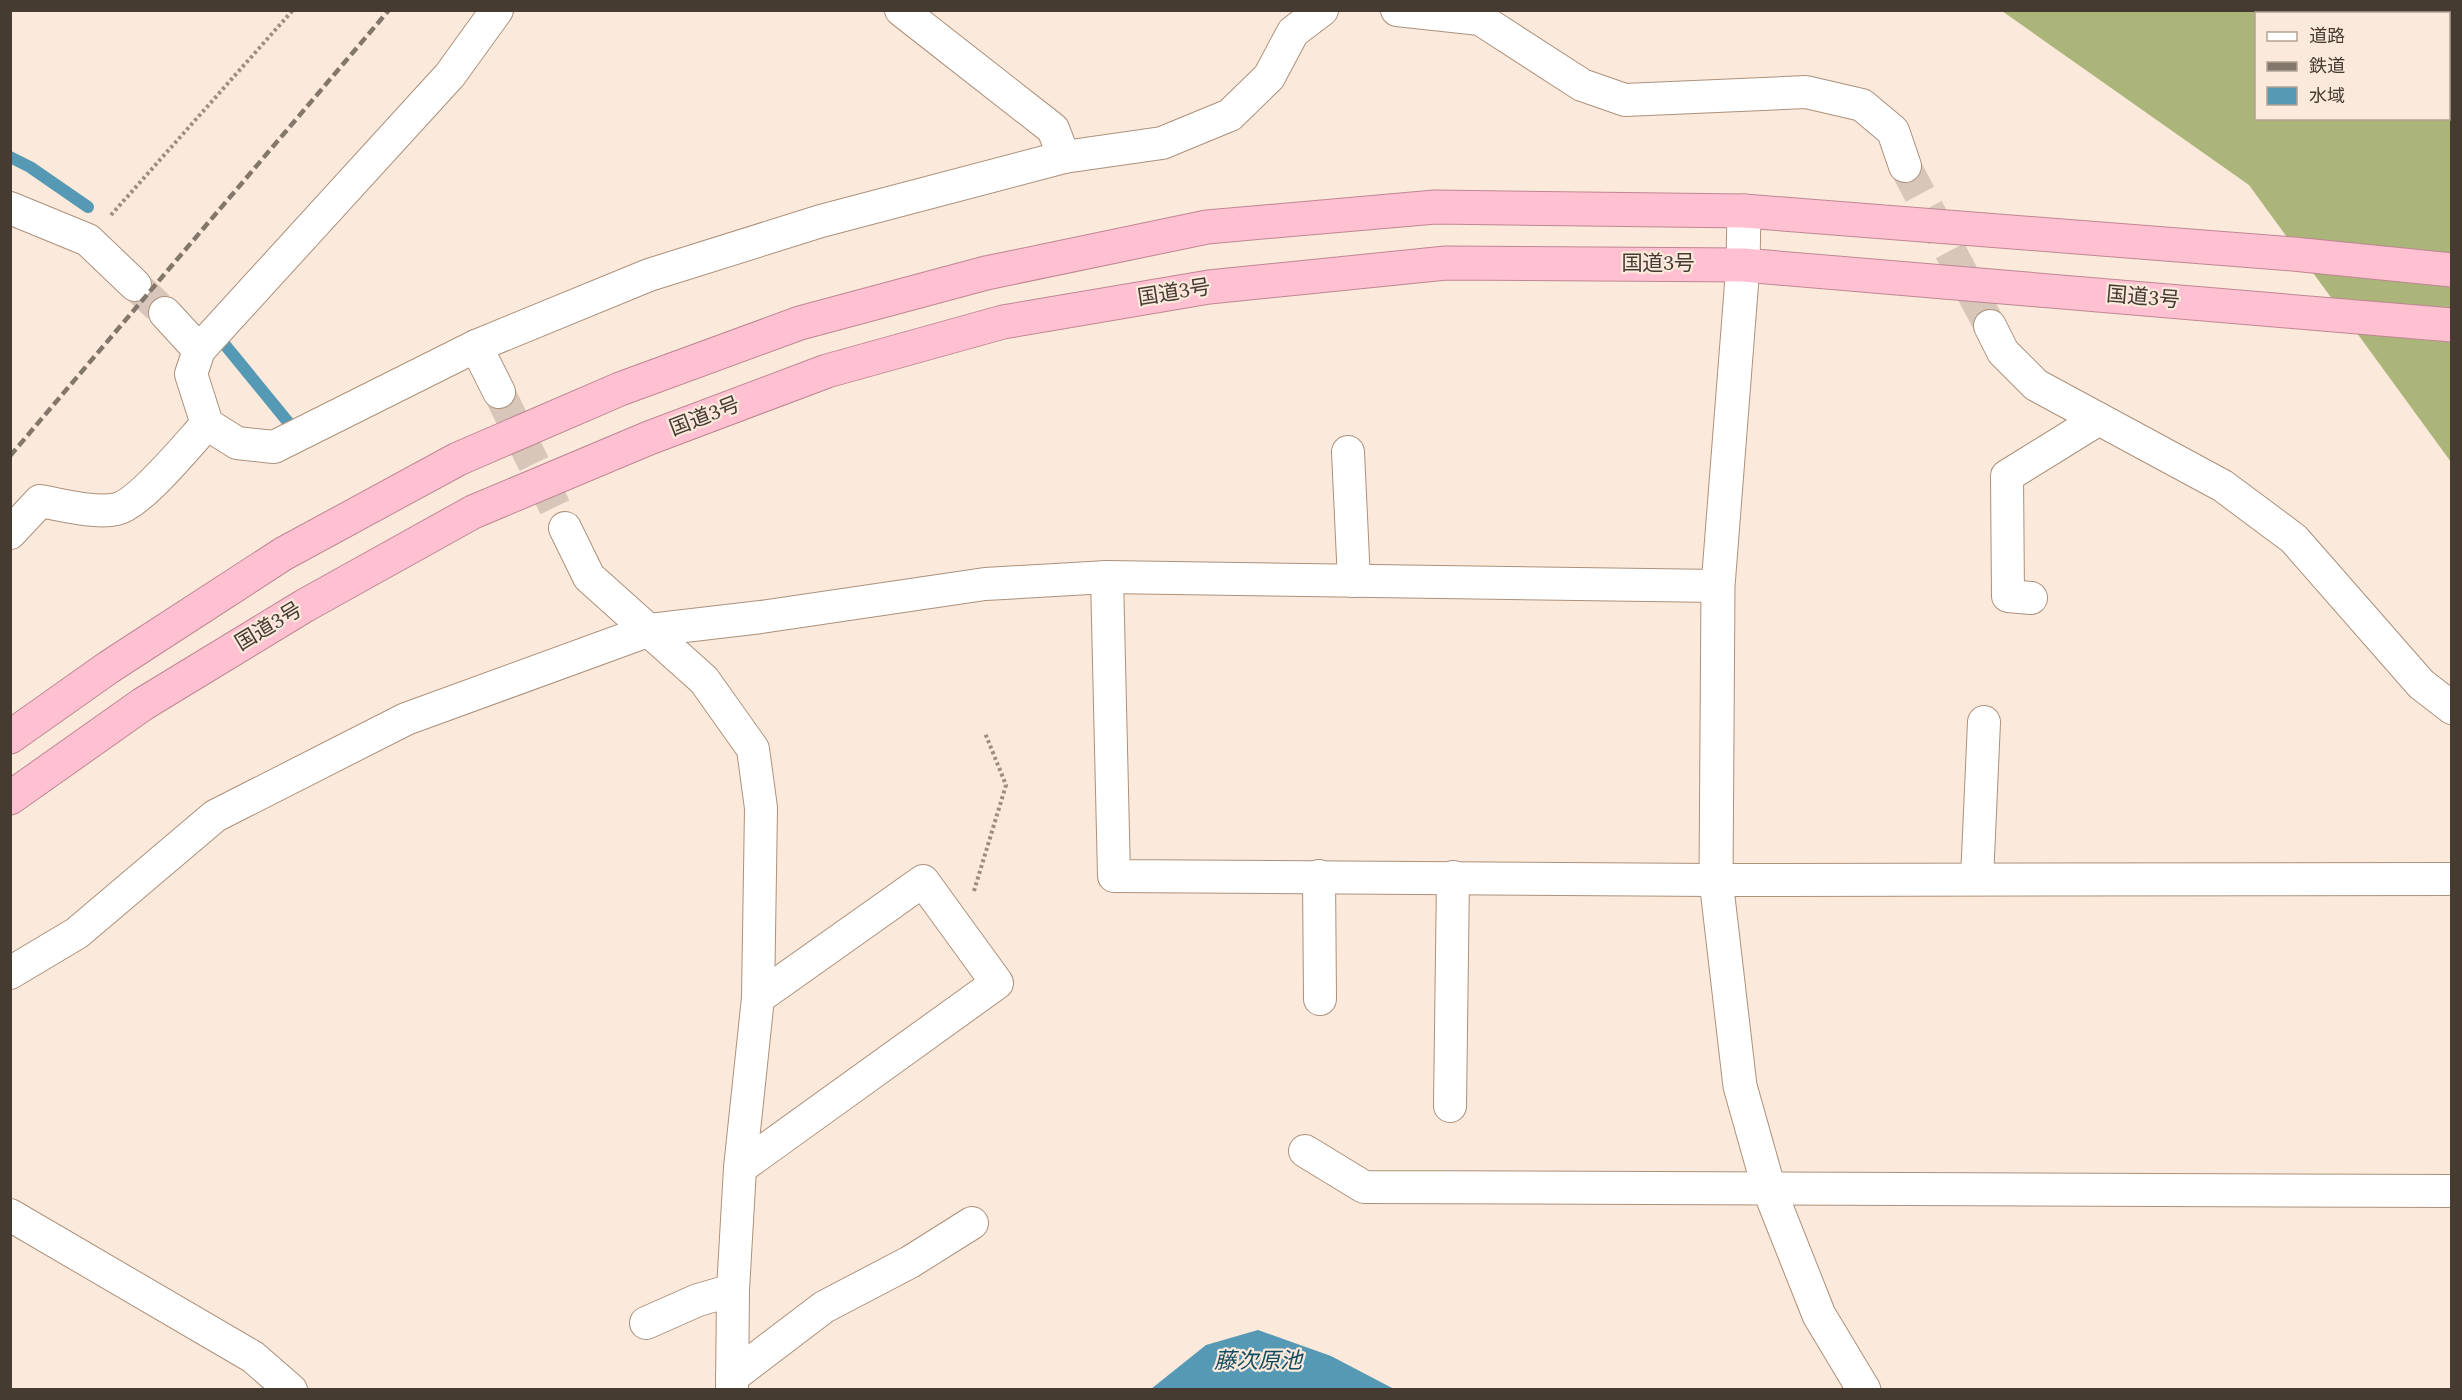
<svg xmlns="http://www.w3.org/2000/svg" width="2462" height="1400" viewBox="0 0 2462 1400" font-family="Spectral,'Noto Sans JP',serif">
<rect width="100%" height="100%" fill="#fbe9db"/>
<!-- forest -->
<path fill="#abb479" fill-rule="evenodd" d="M2002,11H2451V462L2249,185ZM2256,14H2448V118H2256Z"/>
<!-- water -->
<polygon fill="#5699b5" points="1258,1330 1331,1356 1394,1389 1151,1389 1206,1345"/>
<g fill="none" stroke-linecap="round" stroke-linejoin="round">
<!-- stream -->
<g stroke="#5699b5" stroke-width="12">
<polyline points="10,157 30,167 88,207"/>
<polyline points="221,340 288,422"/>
</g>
<!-- minor-tunnel -->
<g stroke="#d7c6b9" stroke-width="32" stroke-dasharray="32 16" stroke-linecap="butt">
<polyline points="1905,166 1990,326"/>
<polyline points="135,285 165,313"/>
<polyline points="499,392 565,528"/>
</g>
<!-- minor casing -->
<g stroke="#ac917b" stroke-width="34">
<g id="minor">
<polyline points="497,10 450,75 199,350 191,374 207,424 237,443 274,447 476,346 649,275 821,221 1064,157 1162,143 1230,115 1269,77 1293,32 1322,10"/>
<polyline points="901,10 1053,129 1064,157"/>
<polyline points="1397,10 1480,19 1582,85 1625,100 1806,92 1862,105 1893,131 1905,166"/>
<polyline points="10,208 88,240 135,285"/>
<polyline points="165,313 199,350"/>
<polyline points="1990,326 2003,352 2036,385 2223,486 2294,539 2421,684 2452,708"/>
<polyline points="476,346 499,392"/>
<polyline points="1348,452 1354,581"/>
<polyline points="565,528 589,577 704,680 753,749 761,808 758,998 740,1168 733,1290 732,1390"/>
<path d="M10,533L40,501C62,505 95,514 117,509C141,503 189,443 207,424"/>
<polyline points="1107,577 1114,876 1716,880 2452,879"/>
<polyline points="2031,598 2008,596 2007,476 2099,419"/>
<polyline points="1319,876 1320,999"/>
<polyline points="1977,879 1984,722"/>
<polyline points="10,973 77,933 215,816 406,719 650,630 761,617 985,584 1107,577 1718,586"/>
<polyline points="1450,1106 1453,877"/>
<polyline points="1305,1151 1364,1187 2452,1191"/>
<polyline points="740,1168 997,983 923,881 758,998"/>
<polyline points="10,1215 253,1357 291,1390"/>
<polyline points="646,1323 698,1300 733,1290"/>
<polyline points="732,1377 824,1307 910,1262 972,1223"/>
</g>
</g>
<!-- tertiary casing -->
<g stroke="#ac917b" stroke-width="35">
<polyline id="tertiary" points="1744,211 1743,265 1718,586 1716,880 1740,1086 1769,1189 1819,1315 1864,1390"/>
</g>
<!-- trunk casing -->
<g stroke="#be8792" stroke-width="35">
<g id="trunk">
<polyline points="10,737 109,667 283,554 458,459 620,389 800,323 986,273 1207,227 1435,207 1744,211 2293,254 2452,270"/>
<polyline points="10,798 143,704 304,606 473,512 649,438 827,371 1003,322 1209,287 1446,263 1743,265 2452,325"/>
</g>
</g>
<!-- path -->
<g stroke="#9b8d81" stroke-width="4" stroke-dasharray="3 3" stroke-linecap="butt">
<polyline points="111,215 293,10"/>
<polyline points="974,891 1006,785 985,733"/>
</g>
<!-- minor -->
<use href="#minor" stroke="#fff" stroke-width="32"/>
<!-- tertiary -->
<use href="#tertiary" stroke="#fff" stroke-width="33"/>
<!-- trunk -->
<use href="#trunk" stroke="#ffc0d2" stroke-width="33"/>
<!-- rail -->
<polyline stroke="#83766b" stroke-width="4.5" stroke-dasharray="9 4.5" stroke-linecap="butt" points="10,456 389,10"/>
</g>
<g text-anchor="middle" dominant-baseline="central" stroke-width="4.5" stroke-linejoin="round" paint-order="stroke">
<!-- street labels -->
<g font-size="21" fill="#463b31" stroke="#fbe9db">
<text x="1658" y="264">国道3号</text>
<text transform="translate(1174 293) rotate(-9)">国道3号</text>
<text transform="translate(2143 298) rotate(5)">国道3号</text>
<text transform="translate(705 417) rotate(-21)">国道3号</text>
<text transform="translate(269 627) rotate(-31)">国道3号</text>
</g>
<!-- water labels -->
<g font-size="22" font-style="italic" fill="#124b60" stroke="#fbe9db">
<text x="1258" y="1361">藤次原池</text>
</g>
</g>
<!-- border -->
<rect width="2462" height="1400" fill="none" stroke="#463b31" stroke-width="24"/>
<!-- legend -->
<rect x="2255" y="12" width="195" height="108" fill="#fbe9db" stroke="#b3a397" stroke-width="1.5"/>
<rect x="2267" y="32" width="30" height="9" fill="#ffffff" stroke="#b3a397" stroke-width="1.5"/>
<text x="2309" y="42" font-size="18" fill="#463b31">道路</text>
<rect x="2267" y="62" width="30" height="9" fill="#83766b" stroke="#b3a397" stroke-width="1.5"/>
<text x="2309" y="72" font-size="18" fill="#463b31">鉄道</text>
<rect x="2267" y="87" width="30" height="18" fill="#5699b5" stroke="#b3a397" stroke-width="1.5"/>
<text x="2309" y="102" font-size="18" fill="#463b31">水域</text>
</svg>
